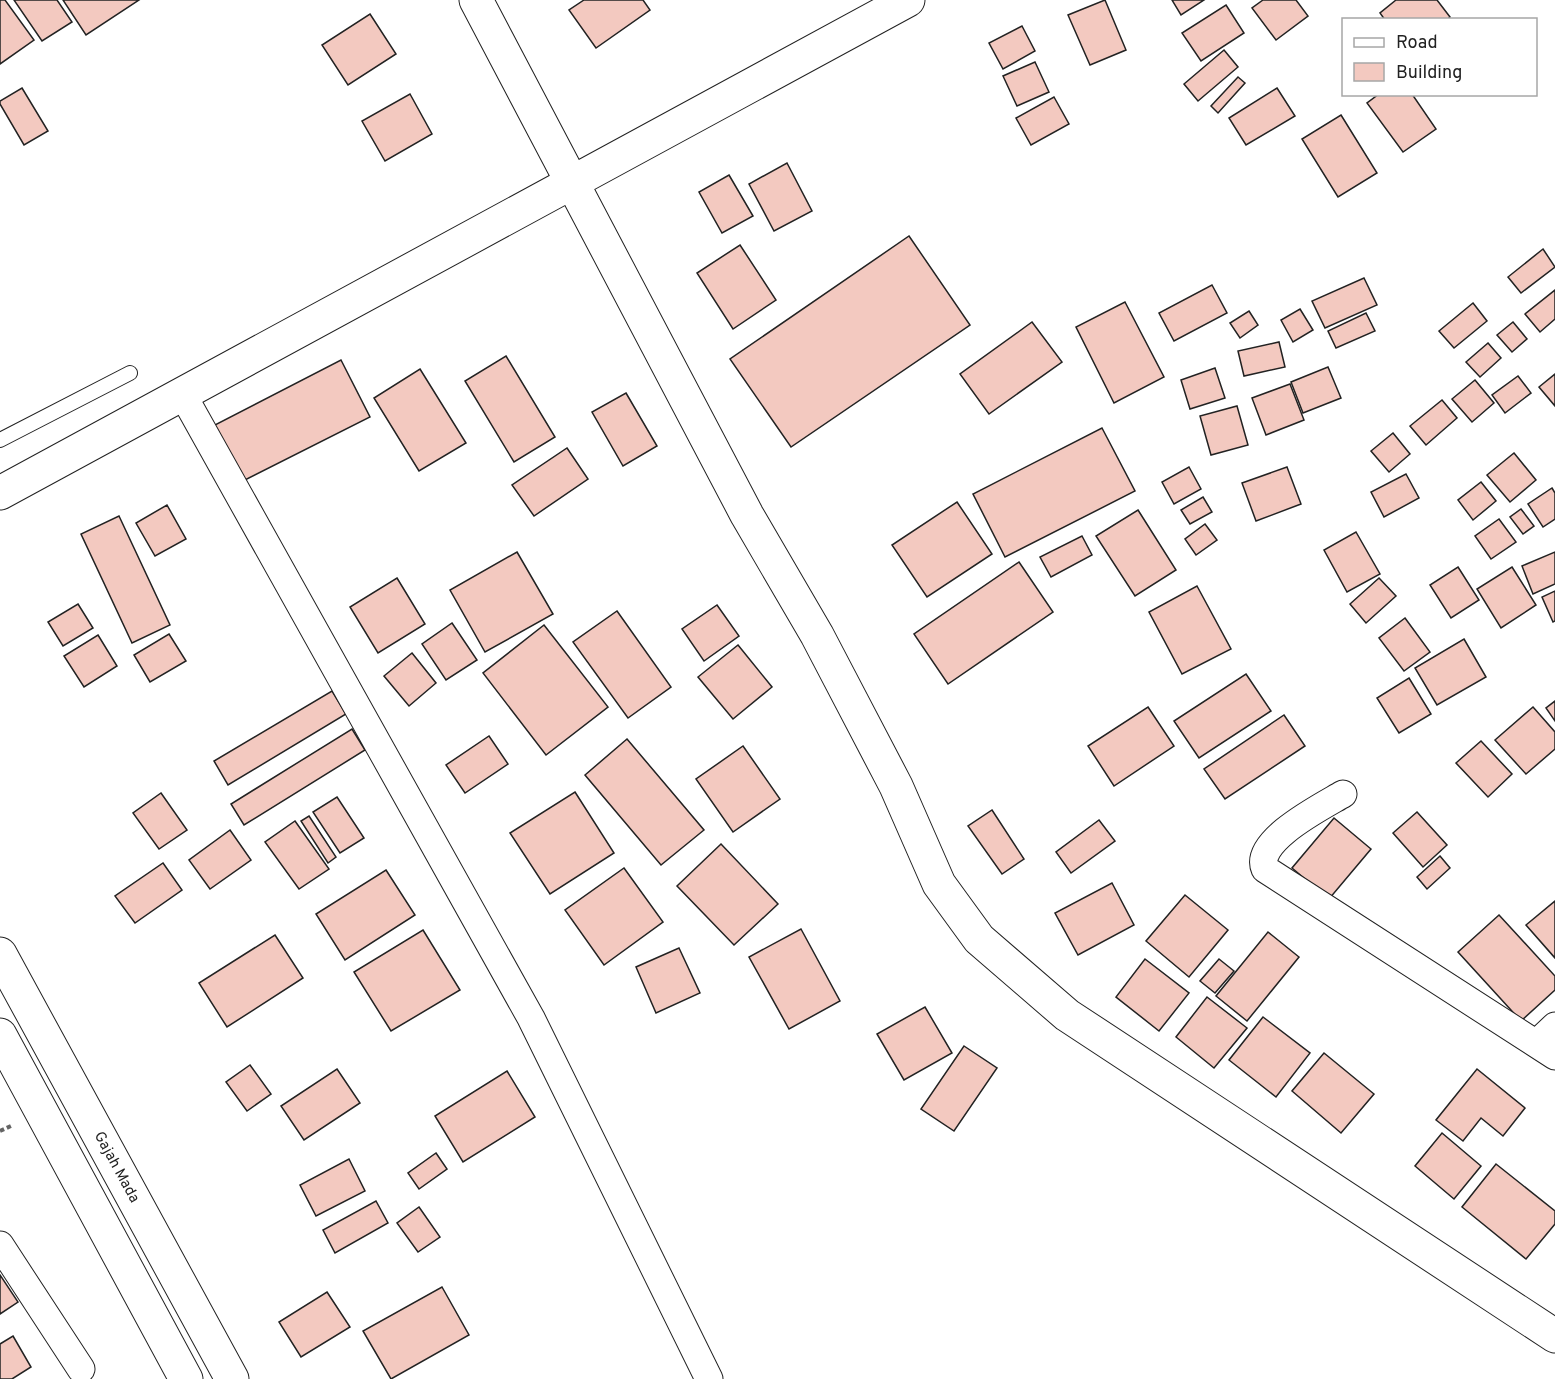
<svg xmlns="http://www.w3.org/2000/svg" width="1555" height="1379" viewBox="0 0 1555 1379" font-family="Overpass,sans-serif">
<rect width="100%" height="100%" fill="#fff"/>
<!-- building -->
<g fill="#f3c9c0" stroke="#222" stroke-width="1.5">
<polygon points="0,0 5,0 34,40 0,64"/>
<polygon points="14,0 57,0 72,22 42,41"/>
<polygon points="63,0 139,0 86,35"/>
<polygon points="584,0 643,0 650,10 596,48 569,10"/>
<polygon points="1105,0 1126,50 1090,65 1068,15"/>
<polygon points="1172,0 1204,0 1181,15"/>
<polygon points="1263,0 1296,0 1308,16 1276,40 1252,8"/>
<polygon points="1396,0 1437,0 1450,17 1447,20 1385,20 1380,13"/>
<polygon points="1226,5 1244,33 1201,61 1182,33"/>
<polygon points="370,14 396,54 348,85 322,45"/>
<polygon points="1022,26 1035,51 1003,69 989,43"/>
<polygon points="1224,50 1238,67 1198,101 1184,84"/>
<polygon points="1035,62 1049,92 1017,106 1003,76"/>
<polygon points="1238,77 1245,83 1218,113 1211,106"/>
<polygon points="22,88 48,131 24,145 0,104 0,101"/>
<polygon points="1277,88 1295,116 1246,145 1229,118"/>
<polygon points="410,94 432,134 385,161 362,121"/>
<polygon points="1379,94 1412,94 1436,129 1403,152 1367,103"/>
<polygon points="1054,97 1069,124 1031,145 1016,118"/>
<polygon points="1341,115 1377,173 1338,197 1302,139"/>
<polygon points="787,163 812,211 774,231 749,184"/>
<polygon points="729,175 753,216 722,233 699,192"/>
<polygon points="909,236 970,325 791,447 730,359"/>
<polygon points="740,245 776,300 733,329 697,273"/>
<polygon points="1543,249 1555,267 1521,293 1508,277"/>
<polygon points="1364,278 1377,305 1325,328 1312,301"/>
<polygon points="1212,285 1227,313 1174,341 1159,313"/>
<polygon points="1555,290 1555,319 1540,332 1525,314"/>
<polygon points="1125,302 1164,377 1114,403 1076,327"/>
<polygon points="1473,303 1487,321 1454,348 1439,331"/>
<polygon points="1300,309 1313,330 1293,342 1281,320"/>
<polygon points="1249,311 1258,325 1240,338 1230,323"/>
<polygon points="1366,313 1375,331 1336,348 1328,331"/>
<polygon points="1032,322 1062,362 989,414 960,374"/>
<polygon points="1513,322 1527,339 1512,352 1497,335"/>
<polygon points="1279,342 1285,367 1244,376 1238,351"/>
<polygon points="1488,343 1501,358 1480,377 1466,362"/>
<polygon points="506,356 555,437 514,462 465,381"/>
<polygon points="341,360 370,417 237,484 209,428"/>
<polygon points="1328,367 1341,398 1303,413 1291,382"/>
<polygon points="1215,368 1225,398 1190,409 1181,380"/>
<polygon points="420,369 466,443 419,471 374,398"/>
<polygon points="1555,374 1555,406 1539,387"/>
<polygon points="1518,376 1531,393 1505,413 1492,395"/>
<polygon points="1475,380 1494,403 1472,422 1452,399"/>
<polygon points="1290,384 1304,420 1266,435 1252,398"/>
<polygon points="626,393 657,446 623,466 592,412"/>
<polygon points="1442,400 1457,418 1426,445 1410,426"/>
<polygon points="1237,406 1248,445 1211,455 1200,416"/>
<polygon points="1102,428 1135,491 1005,557 973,494"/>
<polygon points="1393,433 1410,454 1389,472 1371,451"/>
<polygon points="567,448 588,479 534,516 512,485"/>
<polygon points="1514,453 1536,480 1510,502 1487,475"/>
<polygon points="1189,467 1201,489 1174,504 1162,482"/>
<polygon points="1287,467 1301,504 1256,521 1242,483"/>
<polygon points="1406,474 1419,498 1384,517 1371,492"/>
<polygon points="1481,482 1496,501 1473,520 1458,500"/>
<polygon points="1552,488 1555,493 1555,519 1543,527 1528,504"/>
<polygon points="1203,497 1212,512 1190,524 1181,510"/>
<polygon points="957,502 992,554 927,597 892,545"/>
<polygon points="167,505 186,539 155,556 136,523"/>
<polygon points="1521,509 1534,526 1523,534 1510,517"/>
<polygon points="1138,510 1176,570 1135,596 1096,536"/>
<polygon points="119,516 170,625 132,643 81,534"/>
<polygon points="1499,519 1516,542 1491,559 1475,536"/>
<polygon points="1205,524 1217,540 1196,555 1185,539"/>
<polygon points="1356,532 1380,574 1347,592 1324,550"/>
<polygon points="1082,536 1092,555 1051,577 1040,557"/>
<polygon points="517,552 553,614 485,652 450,590"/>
<polygon points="1555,552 1555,584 1533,594 1522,566"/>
<polygon points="1019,562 1053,612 948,684 914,634"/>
<polygon points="1458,567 1479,600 1451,618 1430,585"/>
<polygon points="1512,567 1536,605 1501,628 1477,589"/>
<polygon points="397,578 425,624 378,653 350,607"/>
<polygon points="1379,578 1396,596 1366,623 1350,604"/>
<polygon points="1197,586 1231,649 1182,674 1149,612"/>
<polygon points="1555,591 1555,621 1553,622 1542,597"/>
<polygon points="78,604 93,628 63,646 48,622"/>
<polygon points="717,605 739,636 704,661 682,629"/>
<polygon points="617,611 671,687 628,718 573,642"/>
<polygon points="1405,618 1430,652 1404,671 1379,638"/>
<polygon points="452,623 477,660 446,680 422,644"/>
<polygon points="544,625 608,707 546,755 483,673"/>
<polygon points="169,634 186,661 150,682 134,655"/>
<polygon points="98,635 117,666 84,687 64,656"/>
<polygon points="1464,639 1486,677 1437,705 1415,668"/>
<polygon points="738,645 772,687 733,719 698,677"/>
<polygon points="412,653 436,683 409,706 384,676"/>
<polygon points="1246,674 1271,711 1199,758 1174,721"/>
<polygon points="1409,678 1431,714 1399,733 1377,698"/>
<polygon points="332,691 346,714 228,785 214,761"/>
<polygon points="1555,701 1555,721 1546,708"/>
<polygon points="1148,707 1174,746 1114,786 1088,746"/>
<polygon points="1533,707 1555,732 1555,749 1526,774 1495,740"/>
<polygon points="1284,715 1305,746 1225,799 1204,769"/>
<polygon points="352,729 365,750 244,825 231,804"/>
<polygon points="489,736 508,764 465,793 446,765"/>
<polygon points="627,739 704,830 661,865 585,775"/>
<polygon points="1481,741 1512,774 1488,797 1456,763"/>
<polygon points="743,746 780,799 733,832 696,779"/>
<polygon points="575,792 614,853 550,894 510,833"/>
<polygon points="161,793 187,830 159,849 133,813"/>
<polygon points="337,797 364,838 340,853 313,812"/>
<polygon points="992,810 1024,859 1002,874 968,826"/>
<polygon points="1417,812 1447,845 1423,867 1393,833"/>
<polygon points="309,816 336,857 328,863 301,821"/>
<polygon points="1334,818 1371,849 1329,899 1292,868"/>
<polygon points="1099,820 1115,841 1071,873 1056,852"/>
<polygon points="295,821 329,869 299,889 265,842"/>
<polygon points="230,830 251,860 210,889 189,860"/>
<polygon points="721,844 778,904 734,945 677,886"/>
<polygon points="1440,856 1450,868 1427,889 1417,877"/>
<polygon points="163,863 182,890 135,923 115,896"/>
<polygon points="624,868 663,922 604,965 565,910"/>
<polygon points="386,870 415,915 345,960 316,914"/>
<polygon points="1112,883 1134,925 1078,955 1055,913"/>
<polygon points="1185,895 1228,930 1189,977 1146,941"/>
<polygon points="1555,901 1555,958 1526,925"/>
<polygon points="1499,915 1555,976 1555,990 1521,1021 1458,952"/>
<polygon points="801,929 840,1001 789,1029 749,957"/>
<polygon points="423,930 460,990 391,1031 354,972"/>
<polygon points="1268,932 1299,957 1247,1021 1216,996"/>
<polygon points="275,935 303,978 227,1027 199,983"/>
<polygon points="679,948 700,993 656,1013 636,967"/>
<polygon points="1145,959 1189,993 1159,1031 1116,997"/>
<polygon points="1219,959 1234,971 1215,993 1200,981"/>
<polygon points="1207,997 1247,1028 1214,1068 1176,1037"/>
<polygon points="925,1007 952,1053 904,1080 877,1034"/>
<polygon points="1263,1017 1310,1053 1276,1097 1229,1060"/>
<polygon points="964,1046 997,1068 954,1131 921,1109"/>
<polygon points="1324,1053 1374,1094 1341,1133 1292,1091"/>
<polygon points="250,1065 271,1094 247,1111 226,1082"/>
<polygon points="337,1069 360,1103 304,1140 281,1106"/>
<polygon points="1477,1069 1525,1108 1503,1136 1481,1118 1463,1141 1436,1120"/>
<polygon points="507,1071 535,1117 463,1162 435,1116"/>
<polygon points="1442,1133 1481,1166 1454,1199 1415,1166"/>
<polygon points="436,1153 447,1169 419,1189 408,1173"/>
<polygon points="349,1159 365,1191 316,1216 300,1185"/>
<polygon points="1496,1164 1555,1211 1555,1224 1526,1259 1462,1207"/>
<polygon points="376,1201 388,1223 335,1253 323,1230"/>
<polygon points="419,1207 440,1237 418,1252 397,1223"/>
<polygon points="0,1275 18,1302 0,1314"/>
<polygon points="442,1287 469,1335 391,1379 363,1331"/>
<polygon points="327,1292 350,1327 301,1357 279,1322"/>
<polygon points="13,1336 31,1367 12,1379 0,1379 0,1344"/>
</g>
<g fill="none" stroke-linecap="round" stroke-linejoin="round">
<!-- service casing -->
<g stroke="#222" stroke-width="16">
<polyline id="service" points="0,440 130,373"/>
</g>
<!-- minor casing -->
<g stroke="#222" stroke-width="29">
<g id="minor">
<polyline points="183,395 531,1018 709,1379"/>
<path d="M1343,794C1323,806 1253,841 1265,869L1555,1056"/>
<polyline points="1537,1043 1555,1026"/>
<polyline points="0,1245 81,1369"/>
</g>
</g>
<!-- tertiary casing -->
<g stroke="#222" stroke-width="35">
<g id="tertiary">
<polyline points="476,0 747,515 817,635 896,786 939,884 979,939 1067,1015 1555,1336"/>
<polyline points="0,493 908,0"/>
</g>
</g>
<!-- primary casing -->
<g stroke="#222" stroke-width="35">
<g id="primary">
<path id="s1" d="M0,954L232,1379"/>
<polyline points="0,1035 186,1379"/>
</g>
</g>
<!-- path -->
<polyline stroke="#646464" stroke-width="4" stroke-dasharray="4.5 3" stroke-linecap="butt" points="0,1131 13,1125"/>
<!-- service -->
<use href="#service" stroke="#fff" stroke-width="14"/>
<!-- minor -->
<use href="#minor" stroke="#fff" stroke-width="27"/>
<!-- tertiary -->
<use href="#tertiary" stroke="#fff" stroke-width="33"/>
<!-- primary -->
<use href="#primary" stroke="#fff" stroke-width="33"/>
</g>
<g text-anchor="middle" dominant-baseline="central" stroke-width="4.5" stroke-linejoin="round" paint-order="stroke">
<!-- street labels -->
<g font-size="15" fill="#222" stroke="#fff">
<text stroke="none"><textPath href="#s1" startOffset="243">Gajah Mada</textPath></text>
</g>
</g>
<!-- legend -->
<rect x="1342" y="18" width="195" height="78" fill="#ffffff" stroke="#a7a7a7" stroke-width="1.5"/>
<rect x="1354" y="38" width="30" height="9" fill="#ffffff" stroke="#a7a7a7" stroke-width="1.5"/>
<text x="1396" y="48" font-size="18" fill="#222222">Road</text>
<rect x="1354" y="63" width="30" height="18" fill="#f3c9c0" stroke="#a7a7a7" stroke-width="1.5"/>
<text x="1396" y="78" font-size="18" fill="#222222">Building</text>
</svg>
